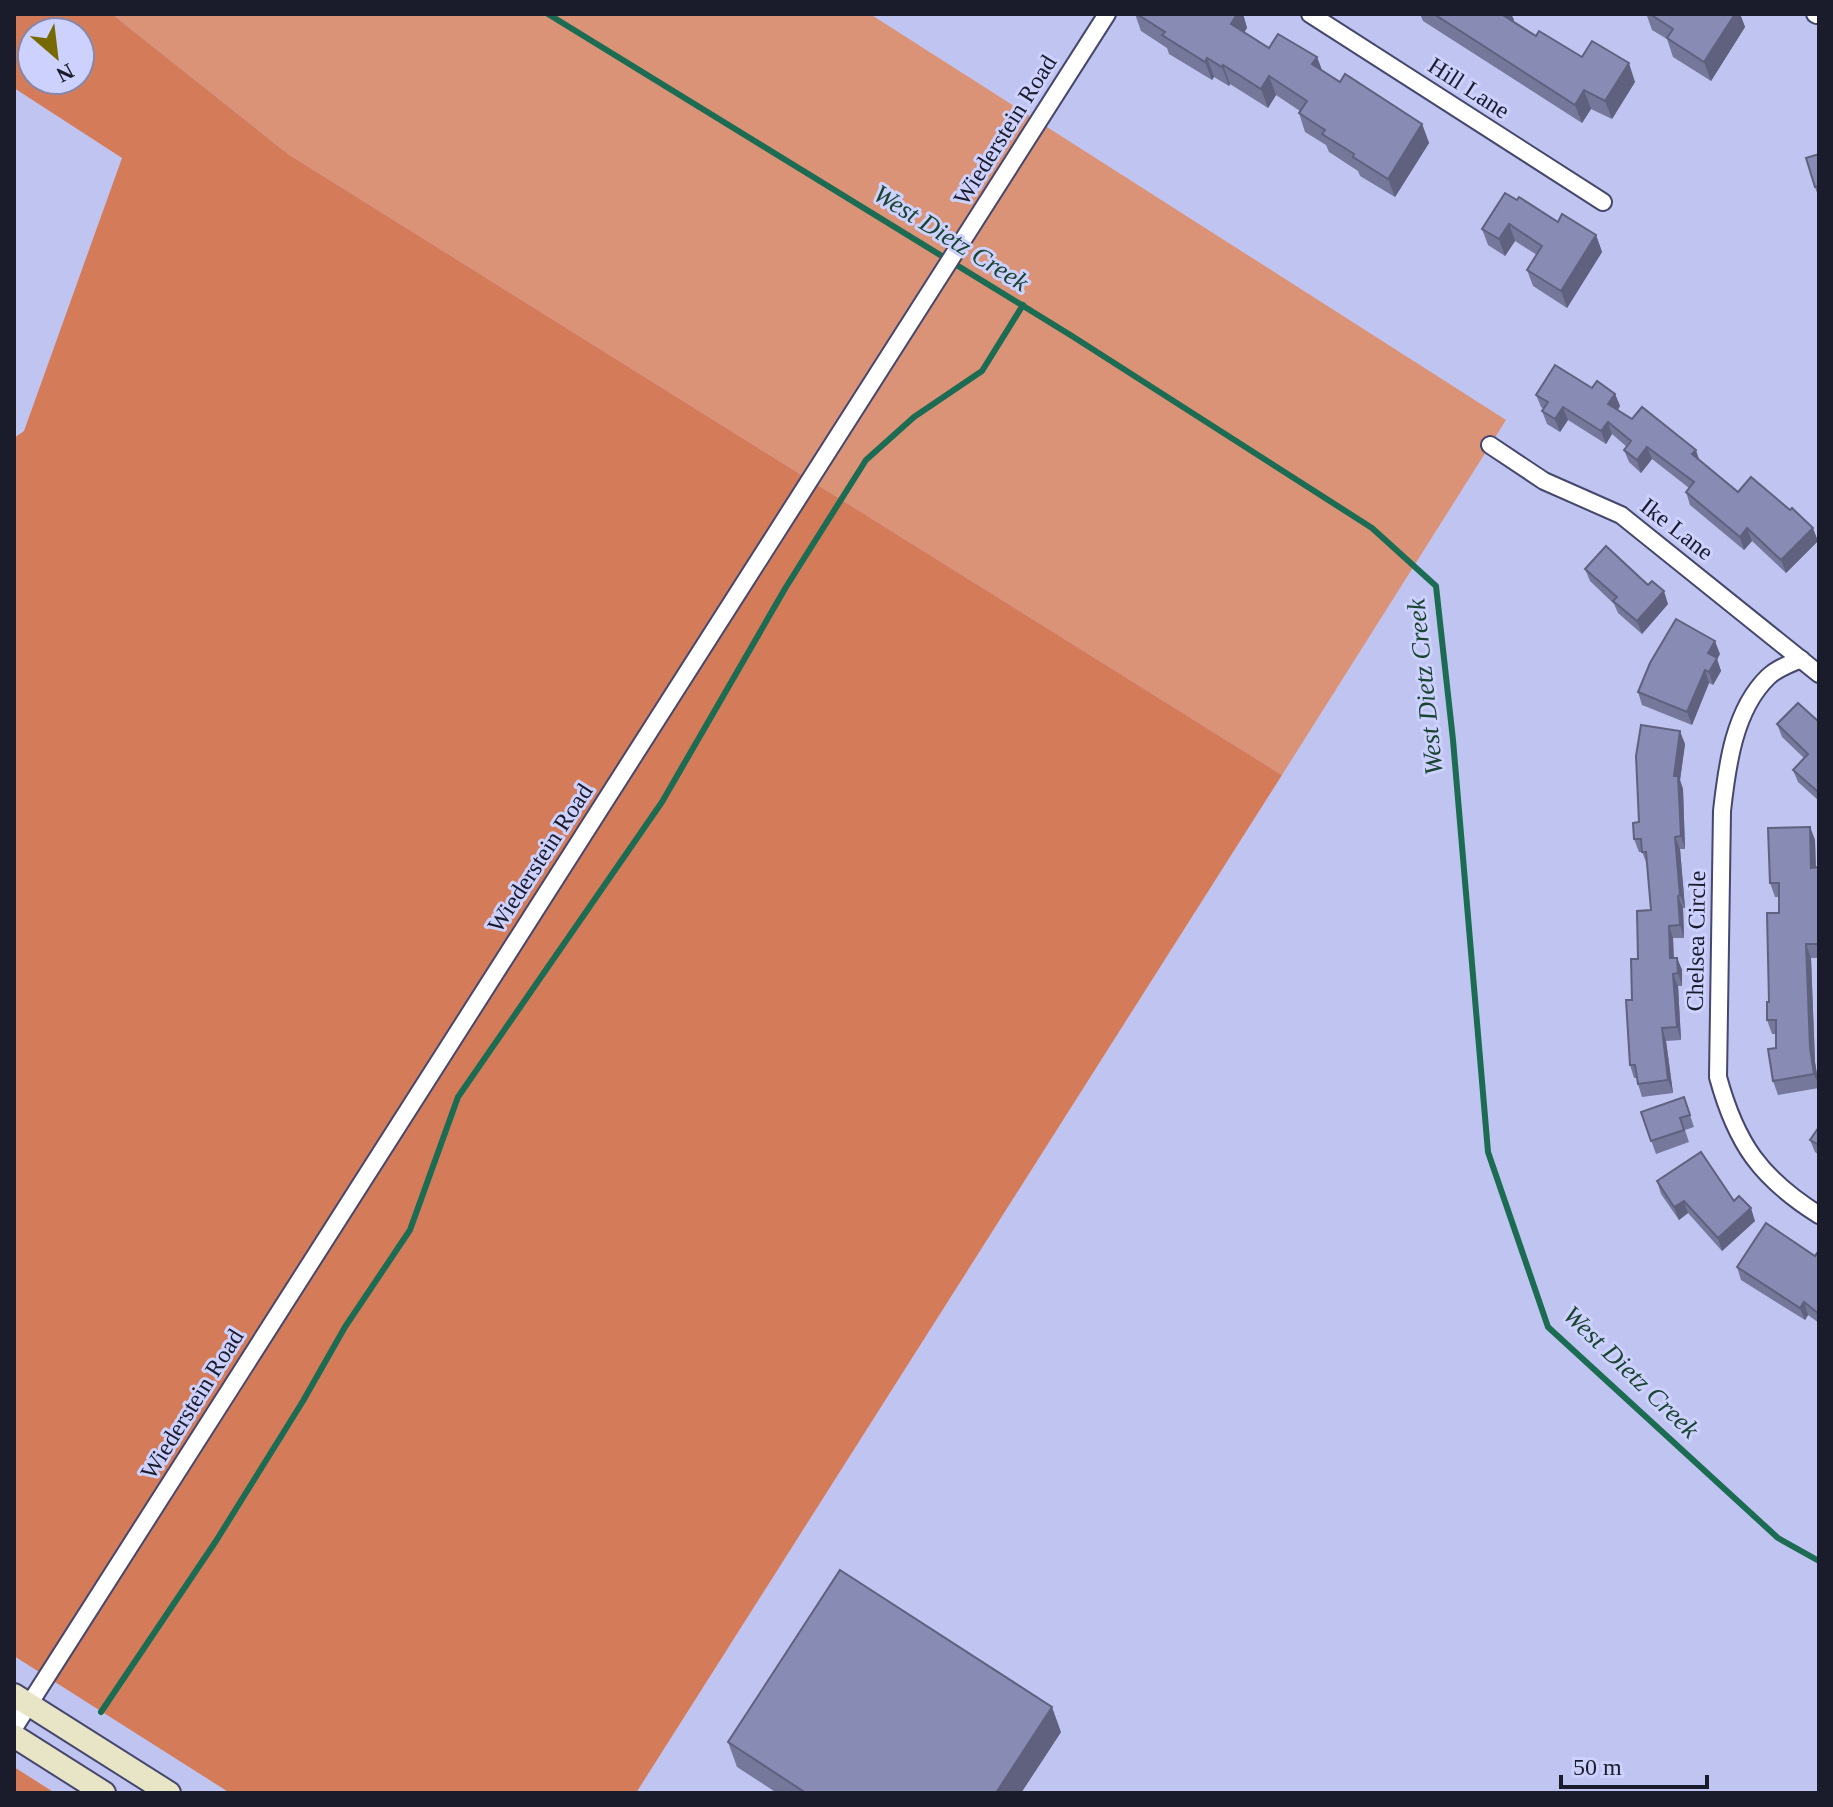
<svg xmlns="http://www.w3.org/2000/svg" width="1833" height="1807" viewBox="0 0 1833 1807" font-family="Georgia,serif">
<rect width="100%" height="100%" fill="#c0c4f0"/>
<!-- green -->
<polygon fill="#db9377" points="112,14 870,14 1506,420 1282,775 288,154"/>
<!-- forest -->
<g fill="#d47c5a" fill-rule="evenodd">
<path d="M14,14H112L288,154L1282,775L636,1793H230L14,1656V438L24,431L122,158L14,88ZM32,32H80V80H32Z"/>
<polygon points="14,1767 55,1793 14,1793"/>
</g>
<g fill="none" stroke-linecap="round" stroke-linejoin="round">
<!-- stream -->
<g stroke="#1b6c52" stroke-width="6">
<polyline points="548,14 1072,336 1372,528 1436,586 1453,740 1488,1152 1548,1327 1778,1538 1819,1561"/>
<polyline points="101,1712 216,1541 303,1401 345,1327 410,1230 458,1097 662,802 786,587 866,460 914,417 982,371 1023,305"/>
</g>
<!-- minor casing -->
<g stroke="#45476c" stroke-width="20">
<g id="minor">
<polyline points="1310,14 1603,202"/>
<polyline points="1815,14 1817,15"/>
<polyline points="1490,445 1544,481 1621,515 1819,674"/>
<path d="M1801,659C1790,664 1777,668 1768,677C1734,710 1727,766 1722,811L1718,1077C1736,1143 1760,1178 1819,1215"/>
<polyline points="14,1728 1107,14"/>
</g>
</g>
<!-- secondary casing -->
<g stroke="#45476c" stroke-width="26">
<g id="secondary">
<polyline points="14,1695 169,1793"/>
<polyline points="14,1736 104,1793"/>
</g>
</g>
<!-- minor -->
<use href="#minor" stroke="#fff" stroke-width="16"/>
<!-- secondary -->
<use href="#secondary" stroke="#e8e4c6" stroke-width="22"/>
</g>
<!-- wall -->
<g fill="#75789b">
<polygon points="1135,14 1243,14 1247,28 1244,32 1269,48 1317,57 1322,70 1340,82 1422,124 1429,143 1395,197 1360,176 1358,171 1329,152 1326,145 1305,132 1299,113 1300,111 1276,95 1268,108 1230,84 1229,86 1214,77 1212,80 1169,54 1167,48 1141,31"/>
<polygon points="1420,14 1511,14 1514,20 1513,21 1536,36 1635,82 1612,119 1591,109 1582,123 1423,21"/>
<polygon points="1644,14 1740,14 1745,27 1711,81 1673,57 1667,39 1652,30 1647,16"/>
<polygon points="1819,154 1819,199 1815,187"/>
<polygon points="1517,200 1558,222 1596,235 1602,252 1567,308 1533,286 1527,270 1537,255 1515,241 1505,256 1488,245 1482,229"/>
<polygon points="1592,388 1615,394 1620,406 1618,410 1700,461 1738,492 1818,541 1786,573 1752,541 1744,550 1690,505 1686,492 1689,488 1652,459 1641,473 1629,462 1624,450 1627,447 1612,434 1606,444 1568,420 1560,432 1547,424 1542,411 1544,409 1541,407 1536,395"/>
<polygon points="1585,569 1668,604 1642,634 1618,613 1614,604 1590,581"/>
<polygon points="1720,654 1717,659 1721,671 1713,685 1709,683 1692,725 1642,705 1638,692"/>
<polygon points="1819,722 1819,801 1798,782 1793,770 1804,758 1782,737 1777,724"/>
<polygon points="1685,744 1680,780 1683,789 1685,849 1680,849 1685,908 1683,908 1684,938 1673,938 1674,958 1677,958 1682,970 1682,986 1678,986 1681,1040 1666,1041 1673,1093 1642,1097 1638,1084 1637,1078 1634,1078 1630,1065 1632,1000 1638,959 1651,910 1647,864 1642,852 1639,852 1634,839 1639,822"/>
<polygon points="1810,827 1815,840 1816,867 1819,867 1819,958 1811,958 1815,1062 1819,1088 1778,1095 1773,1081 1776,1034 1772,1034 1767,1020 1779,913 1779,897 1775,897 1770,883"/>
<polygon points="1684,1097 1694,1127 1685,1130 1689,1142 1656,1154 1641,1112"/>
<polygon points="1819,1127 1819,1155 1815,1152 1810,1140"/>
<polygon points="1657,1181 1734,1201 1755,1221 1722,1251 1688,1213 1679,1220 1661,1194"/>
<polygon points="1819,1254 1819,1323 1808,1315 1805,1320 1741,1280 1737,1267 1815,1256"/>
<polygon points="1061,1732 1021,1793 777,1793 737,1767 728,1742"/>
</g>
<!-- shaded-wall -->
<g fill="#5f617e">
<polygon points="1237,14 1243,14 1247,28 1238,43 1231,24"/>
<polygon points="1500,14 1511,14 1514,20 1506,32"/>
<polygon points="1735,14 1740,14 1745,27 1711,81 1704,62"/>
<polygon points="1317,57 1324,76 1312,64"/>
<polygon points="1207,58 1214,77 1212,80 1205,62"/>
<polygon points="1629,63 1635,82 1612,119 1605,101"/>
<polygon points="1223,65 1230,84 1229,86 1222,67"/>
<polygon points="1269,76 1276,95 1268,108 1261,89"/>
<polygon points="1584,90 1591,109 1582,123 1575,105"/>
<polygon points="1422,124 1429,143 1395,197 1388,179"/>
<polygon points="1509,224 1515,241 1505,256 1499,239"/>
<polygon points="1596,235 1602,252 1567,308 1561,291"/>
<polygon points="1615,394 1620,406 1613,416 1608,404"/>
<polygon points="1563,407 1568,420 1560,432 1555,419"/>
<polygon points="1608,422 1612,434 1606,444 1601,431"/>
<polygon points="1647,447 1652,459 1641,473 1637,460"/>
<polygon points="1696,450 1700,462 1692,454"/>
<polygon points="1747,528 1752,541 1744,550 1740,537"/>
<polygon points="1813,528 1818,541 1786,573 1781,560"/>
<polygon points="1664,591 1668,604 1642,634 1637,621"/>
<polygon points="1715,641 1720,654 1717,659 1721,671 1713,685 1709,672 1708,653"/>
<polygon points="1705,670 1709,683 1692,725 1687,712"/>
<polygon points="1680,731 1685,744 1680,780 1683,789 1685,849 1681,836 1674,776"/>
<polygon points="1810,827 1815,840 1816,882 1811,868"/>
<polygon points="1675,837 1680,849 1685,908 1680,895"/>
<polygon points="1678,896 1683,908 1684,938 1680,925"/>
<polygon points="1669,926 1673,938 1674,970 1670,958"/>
<polygon points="1806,944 1811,958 1815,1062 1819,1086 1814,1074 1810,1048"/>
<polygon points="1677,958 1682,970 1682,986 1678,973"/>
<polygon points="1673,974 1678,986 1681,1040 1677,1027"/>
<polygon points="1662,1028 1666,1041 1673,1093 1668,1080"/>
<polygon points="1684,1201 1688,1213 1679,1220 1674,1207"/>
<polygon points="1751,1208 1755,1221 1722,1251 1718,1238"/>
<polygon points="1804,1302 1808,1315 1805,1320 1800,1308"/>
<polygon points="1052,1707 1061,1732 1021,1793 996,1793"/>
</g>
<!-- building -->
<g fill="#888bb4" stroke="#5f617e" stroke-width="2">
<polygon points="1137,14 1237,14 1231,24 1269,48 1278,34 1317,57 1312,64 1340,82 1345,74 1422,124 1388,179 1353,157 1354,154 1322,134 1325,130 1299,113 1307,101 1269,76 1261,89 1223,65 1222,67 1207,58 1205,62 1162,35 1165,32"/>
<polygon points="1434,14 1501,14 1536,36 1539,31 1582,57 1592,41 1629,63 1605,101 1584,90 1575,105"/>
<polygon points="1650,14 1735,14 1704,62 1667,38 1673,29"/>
<polygon points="1819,154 1819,186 1815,187 1806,158"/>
<polygon points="1505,193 1517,200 1519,197 1558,222 1562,214 1596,235 1561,291 1527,270 1542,246 1509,224 1499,239 1482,229"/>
<polygon points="1555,365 1592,388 1597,381 1615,394 1608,404 1632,419 1642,407 1696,450 1692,454 1738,492 1751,477 1790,510 1792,508 1813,528 1781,560 1747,528 1740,537 1686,492 1694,482 1647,447 1637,460 1624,450 1631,441 1608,422 1601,431 1563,407 1555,419 1542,411 1548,402 1536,395"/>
<polygon points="1606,546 1648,585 1652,581 1664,591 1637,621 1613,601 1617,597 1585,569"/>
<polygon points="1676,619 1715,641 1708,653 1717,658 1709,672 1705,670 1687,712 1638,692 1650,663"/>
<polygon points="1798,703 1819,722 1819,788 1817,791 1793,770 1808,754 1777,724"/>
<polygon points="1641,725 1680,731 1674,776 1678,776 1681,836 1675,837 1680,895 1678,896 1680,925 1669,926 1670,958 1677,958 1678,973 1673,974 1677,1027 1662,1028 1668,1080 1638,1084 1635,1065 1630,1065 1626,1000 1632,1000 1631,959 1638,959 1637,911 1651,910 1646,852 1642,852 1641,839 1634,839 1633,823 1639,822 1636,756"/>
<polygon points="1810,827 1811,868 1819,867 1819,944 1806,944 1810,1048 1814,1074 1773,1081 1768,1049 1776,1048 1776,1020 1767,1020 1767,1002 1769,1002 1767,913 1779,913 1779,883 1770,883 1768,828"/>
<polygon points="1684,1097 1690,1115 1680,1118 1684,1130 1651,1141 1641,1112"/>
<polygon points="1819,1127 1819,1145 1810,1140"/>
<polygon points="1701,1152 1734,1201 1739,1196 1751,1208 1718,1238 1684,1201 1674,1207 1657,1181"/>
<polygon points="1766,1223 1815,1256 1817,1253 1819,1254 1819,1314 1804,1302 1800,1308 1737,1267"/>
<polygon points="840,1570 1052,1707 996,1793 806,1793 728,1742"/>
</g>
<g text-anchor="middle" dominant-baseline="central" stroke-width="6" stroke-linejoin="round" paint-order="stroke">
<!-- street labels -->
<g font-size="24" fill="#1a1b2b" stroke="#cdd1fe">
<text transform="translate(1469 88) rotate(33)">Hill Lane</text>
<text transform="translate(1005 130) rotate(-58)">Wiederstein Road</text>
<text transform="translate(1677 529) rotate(38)">Ike Lane</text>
<text transform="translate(540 858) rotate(-57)">Wiederstein Road</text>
<text transform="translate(1696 941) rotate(-89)">Chelsea Circle</text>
<text transform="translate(192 1404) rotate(-58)">Wiederstein Road</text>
</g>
<!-- water labels -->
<g font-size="26" font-style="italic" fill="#184430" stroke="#cdd1fe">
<text transform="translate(951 238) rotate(32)">West Dietz Creek</text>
<text transform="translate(1425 687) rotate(-96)">West Dietz Creek</text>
<text transform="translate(1631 1372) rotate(44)">West Dietz Creek</text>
</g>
</g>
<!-- border -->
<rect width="1833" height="1807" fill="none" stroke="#1a1b2b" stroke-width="32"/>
<!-- north arrow -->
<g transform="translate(56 56) rotate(152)"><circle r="38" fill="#cdd1fe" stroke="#8588aa" stroke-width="2"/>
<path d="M0-6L14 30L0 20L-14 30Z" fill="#756900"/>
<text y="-12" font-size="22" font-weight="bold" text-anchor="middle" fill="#1a1b2b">N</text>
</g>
<!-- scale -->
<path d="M1561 1775v12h146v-12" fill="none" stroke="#1a1b2b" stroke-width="4"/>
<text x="1573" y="1775" font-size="24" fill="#1a1b2b" stroke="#cdd1fe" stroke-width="6" paint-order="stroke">50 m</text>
</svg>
